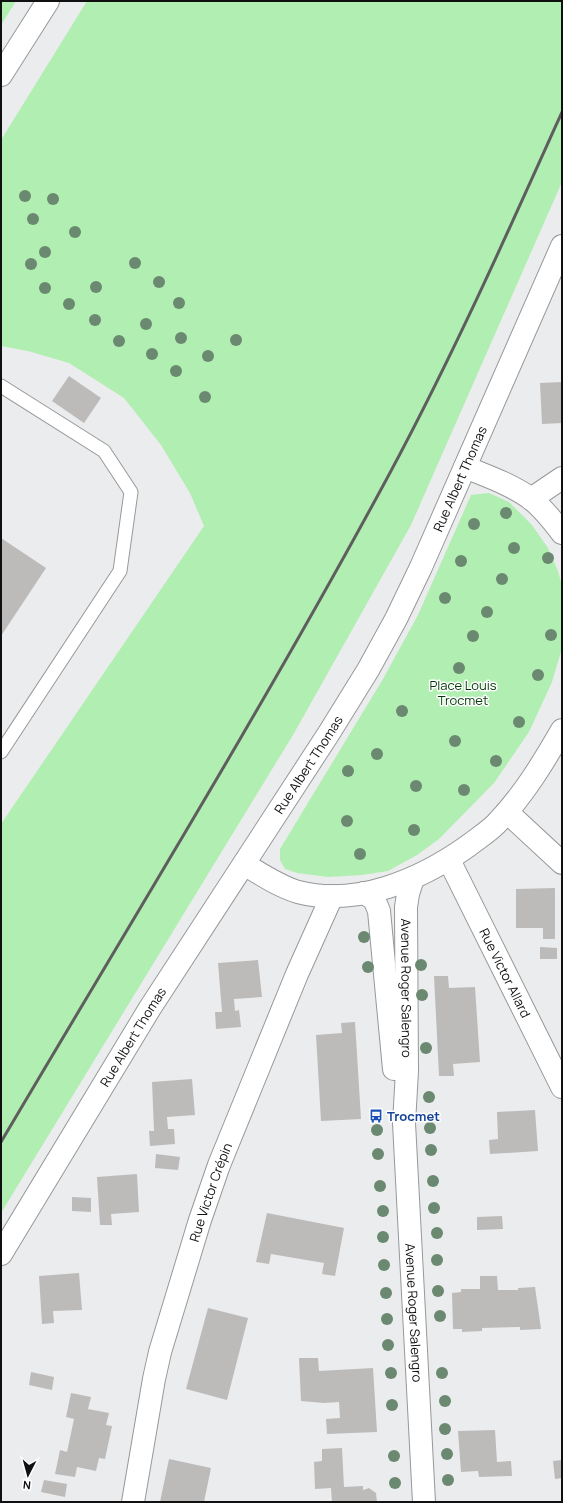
<svg xmlns="http://www.w3.org/2000/svg" width="563" height="1503" viewBox="0 0 563 1503" font-family="Manrope,sans-serif">
<rect width="100%" height="100%" fill="#ebecee"/>
<!-- green -->
<g fill="#b1eeb1">
<polygon points="1,1 16,1 1,25"/>
<polygon points="87,1 562,1 562,182 411,525 293,735 1,1213 1,824 204,526 190,493 161,445 124,398 69,363 28,351 1,346 1,140"/>
<polygon points="489,493 509,502 532,525 548,548 558,571 562,586 562,648 552,682 529,732 494,783 439,839 417,855 388,871 362,875 328,877 297,873 285,869 280,860 280,849 383,679 418,615 471,495"/>
</g>
<!-- building -->
<g fill="#bdbbba">
<polygon points="69,376 101,398 84,423 52,401"/>
<polygon points="562,382 562,423 542,424 540,383"/>
<polygon points="1,538 46,568 1,636"/>
<polygon points="555,888 555,939 543,939 543,928 516,928 516,889"/>
<polygon points="540,947 557,948 557,959 540,959"/>
<polygon points="258,960 262,997 234,999 235,1011 239,1010 241,1027 216,1029 215,1012 222,1012 218,963"/>
<polygon points="434,976 448,976 449,988 475,987 480,1062 453,1064 454,1076 439,1076"/>
<polygon points="355,1022 361,1119 321,1121 316,1035 342,1033 341,1023"/>
<polygon points="192,1079 195,1115 167,1117 168,1129 174,1129 175,1144 150,1146 149,1131 154,1131 152,1082"/>
<polygon points="535,1110 538,1151 490,1154 489,1140 498,1139 497,1112"/>
<polygon points="156,1154 180,1157 178,1170 155,1168"/>
<polygon points="137,1174 139,1212 111,1214 112,1225 100,1225 97,1177"/>
<polygon points="72,1197 91,1198 91,1212 72,1211"/>
<polygon points="267,1213 344,1228 335,1276 322,1274 324,1263 271,1254 269,1264 256,1262"/>
<polygon points="502,1216 503,1229 477,1230 477,1217"/>
<polygon points="79,1273 82,1310 53,1311 54,1323 42,1324 39,1276"/>
<polygon points="480,1276 497,1276 498,1290 518,1290 518,1288 535,1287 541,1329 520,1330 520,1327 482,1328 482,1331 462,1332 462,1329 453,1329 452,1293 461,1292 461,1289 480,1289"/>
<polygon points="208,1308 248,1318 227,1400 186,1389"/>
<polygon points="299,1358 318,1358 319,1371 373,1368 377,1432 327,1434 326,1419 340,1418 339,1402 324,1403 301,1401"/>
<polygon points="31,1372 54,1377 52,1390 29,1385"/>
<polygon points="71,1393 91,1397 88,1409 109,1413 106,1425 112,1426 105,1459 99,1458 96,1471 77,1467 75,1477 55,1474 60,1450 67,1452 74,1419 66,1417"/>
<polygon points="495,1430 497,1462 511,1461 512,1476 479,1477 478,1471 461,1472 458,1431"/>
<polygon points="342,1448 344,1487 363,1486 363,1490 369,1488 376,1493 377,1502 332,1502 331,1488 315,1489 314,1462 322,1461 322,1449"/>
<polygon points="169,1459 211,1468 204,1502 160,1502"/>
<polygon points="562,1460 562,1478 555,1479 553,1461"/>
<polygon points="44,1480 67,1484 65,1497 41,1492"/>
</g>
<g fill="none" stroke-linecap="round" stroke-linejoin="round">
<!-- service casing -->
<g stroke="#969899" stroke-width="15">
<polyline id="service" points="1,386 104,451 131,492 120,571 1,752"/>
</g>
<!-- minor casing -->
<g stroke="#969899" stroke-width="24">
<g id="minor">
<polyline points="1,75 48,1"/>
<polyline points="531,499 562,478"/>
<polyline points="507,812 562,863"/>
<path id="s1" d="M449,860L562,1087"/>
<path id="s2" d="M133,1502L154,1379L160,1352L200,1220L219,1165L297,974L332,896"/>
</g>
</g>
<!-- tertiary casing -->
<g stroke="#969899" stroke-width="24">
<g id="tertiary">
<path d="M465,467C487,476 510,484 530,498C542,507 553,521 562,533"/>
<path d="M244,864C261,874 278,886 298,892C357,907 420,880 468,846C477,839 488,832 496,824C523,796 543,763 562,730"/>
<path id="s3" d="M413,878L408,894L406,907L407,1071L404,1123L424,1502"/>
<polyline points="364,893 374,899 379,911 394,1069"/>
<path id="s4" d="M1,1254L150,1008L329,733L368,670L396,619L421,567L562,246"/>
</g>
</g>
<!-- service -->
<use href="#service" stroke="#fff" stroke-width="13"/>
<!-- minor -->
<use href="#minor" stroke="#fff" stroke-width="22"/>
<!-- tertiary -->
<use href="#tertiary" stroke="#fff" stroke-width="22"/>
<!-- rail -->
<path stroke="#5e5e5f" stroke-width="3" d="M1,1142C128,927 259,714 378,495C446,371 504,241 562,112"/>
</g>
<!-- trees -->
<g fill="#6b8970">
<circle cx="25" cy="196" r="6"/>
<circle cx="53" cy="199" r="6"/>
<circle cx="33" cy="219" r="6"/>
<circle cx="75" cy="232" r="6"/>
<circle cx="45" cy="252" r="6"/>
<circle cx="135" cy="263" r="6"/>
<circle cx="31" cy="264" r="6"/>
<circle cx="159" cy="282" r="6"/>
<circle cx="96" cy="287" r="6"/>
<circle cx="45" cy="288" r="6"/>
<circle cx="179" cy="303" r="6"/>
<circle cx="69" cy="304" r="6"/>
<circle cx="95" cy="320" r="6"/>
<circle cx="146" cy="324" r="6"/>
<circle cx="181" cy="338" r="6"/>
<circle cx="236" cy="340" r="6"/>
<circle cx="119" cy="341" r="6"/>
<circle cx="152" cy="354" r="6"/>
<circle cx="208" cy="356" r="6"/>
<circle cx="176" cy="371" r="6"/>
<circle cx="205" cy="397" r="6"/>
<circle cx="506" cy="513" r="6"/>
<circle cx="474" cy="524" r="6"/>
<circle cx="514" cy="548" r="6"/>
<circle cx="548" cy="558" r="6"/>
<circle cx="461" cy="561" r="6"/>
<circle cx="502" cy="579" r="6"/>
<circle cx="445" cy="598" r="6"/>
<circle cx="487" cy="612" r="6"/>
<circle cx="551" cy="635" r="6"/>
<circle cx="473" cy="636" r="6"/>
<circle cx="459" cy="668" r="6"/>
<circle cx="538" cy="675" r="6"/>
<circle cx="402" cy="711" r="6"/>
<circle cx="519" cy="722" r="6"/>
<circle cx="455" cy="741" r="6"/>
<circle cx="377" cy="754" r="6"/>
<circle cx="496" cy="761" r="6"/>
<circle cx="348" cy="771" r="6"/>
<circle cx="416" cy="786" r="6"/>
<circle cx="464" cy="790" r="6"/>
<circle cx="347" cy="821" r="6"/>
<circle cx="414" cy="830" r="6"/>
<circle cx="360" cy="854" r="6"/>
<circle cx="364" cy="937" r="6"/>
<circle cx="421" cy="965" r="6"/>
<circle cx="368" cy="967" r="6"/>
<circle cx="422" cy="995" r="6"/>
<circle cx="426" cy="1048" r="6"/>
<circle cx="429" cy="1097" r="6"/>
<circle cx="430" cy="1128" r="6"/>
<circle cx="377" cy="1130" r="6"/>
<circle cx="431" cy="1150" r="6"/>
<circle cx="378" cy="1154" r="6"/>
<circle cx="433" cy="1181" r="6"/>
<circle cx="380" cy="1186" r="6"/>
<circle cx="434" cy="1208" r="6"/>
<circle cx="383" cy="1211" r="6"/>
<circle cx="437" cy="1233" r="6"/>
<circle cx="383" cy="1237" r="6"/>
<circle cx="437" cy="1260" r="6"/>
<circle cx="384" cy="1265" r="6"/>
<circle cx="438" cy="1291" r="6"/>
<circle cx="386" cy="1293" r="6"/>
<circle cx="440" cy="1316" r="6"/>
<circle cx="387" cy="1319" r="6"/>
<circle cx="388" cy="1345" r="6"/>
<circle cx="391" cy="1373" r="6"/>
<circle cx="442" cy="1373" r="6"/>
<circle cx="445" cy="1401" r="6"/>
<circle cx="392" cy="1405" r="6"/>
<circle cx="445" cy="1429" r="6"/>
<circle cx="447" cy="1454" r="6"/>
<circle cx="394" cy="1456" r="6"/>
<circle cx="448" cy="1480" r="6"/>
<circle cx="395" cy="1483" r="6"/>
</g>
<!-- icons -->
<defs>
<g id="bus-bare" transform="scale(1.08)"><path d="M-5-6H5V4H4V6H2V4H-2V6H-4V4H-5ZM-3.5-4V0h7V-4ZM-3.5 1.2v1.5H-2V1.2ZM2 1.2v1.5H3.5V1.2Z" fill="#1a4fb4" stroke="#fff" stroke-width="2.5" paint-order="stroke"/></g>
</defs>
<g fill-rule="evenodd">
<use href="#bus-bare" x="376" y="1116"/>
</g>
<g text-anchor="middle" dominant-baseline="central" stroke-width="3" stroke-linejoin="round" paint-order="stroke">
<!-- street labels -->
<g font-size="13" fill="#101011" stroke="#fff">
<text stroke="none"><textPath href="#s4" startOffset="902">Rue Albert Thomas</textPath></text>
<text stroke="none"><textPath href="#s4" startOffset="578">Rue Albert Thomas</textPath></text>
<text stroke="none"><textPath href="#s1" startOffset="126">Rue Victor Allard</textPath></text>
<text stroke="none"><textPath href="#s3" startOffset="111">Avenue Roger Salengro</textPath></text>
<text stroke="none"><textPath href="#s4" startOffset="254">Rue Albert Thomas</textPath></text>
<text stroke="none"><textPath href="#s2" startOffset="320">Rue Victor Crépin</textPath></text>
<text stroke="none"><textPath href="#s3" startOffset="436">Avenue Roger Salengro</textPath></text>
</g>
<!-- park labels -->
<g font-size="13" fill="#033808" stroke="#fff">
<text x="463" y="685">Place Louis<tspan x="463" dy="15">Trocmet</tspan></text>
</g>
<!-- transit labels -->
<g font-size="13" font-weight="bold" fill="#164399" stroke="#fff" text-anchor="start">
<text x="387" y="1116">Trocmet</text>
</g>
</g>
<!-- border -->
<rect width="563" height="1503" fill="none" stroke="#101011" stroke-width="4"/>
<!-- north arrow -->
<g transform="translate(28 1475) rotate(186)" stroke="#ffffff" stroke-width="3" paint-order="stroke">
<path d="M0-3L7 15L0 10L-7 15Z" fill="#101011"/>
<text y="-6" font-size="11" font-weight="bold" text-anchor="middle" fill="#101011">N</text>
</g>
</svg>
